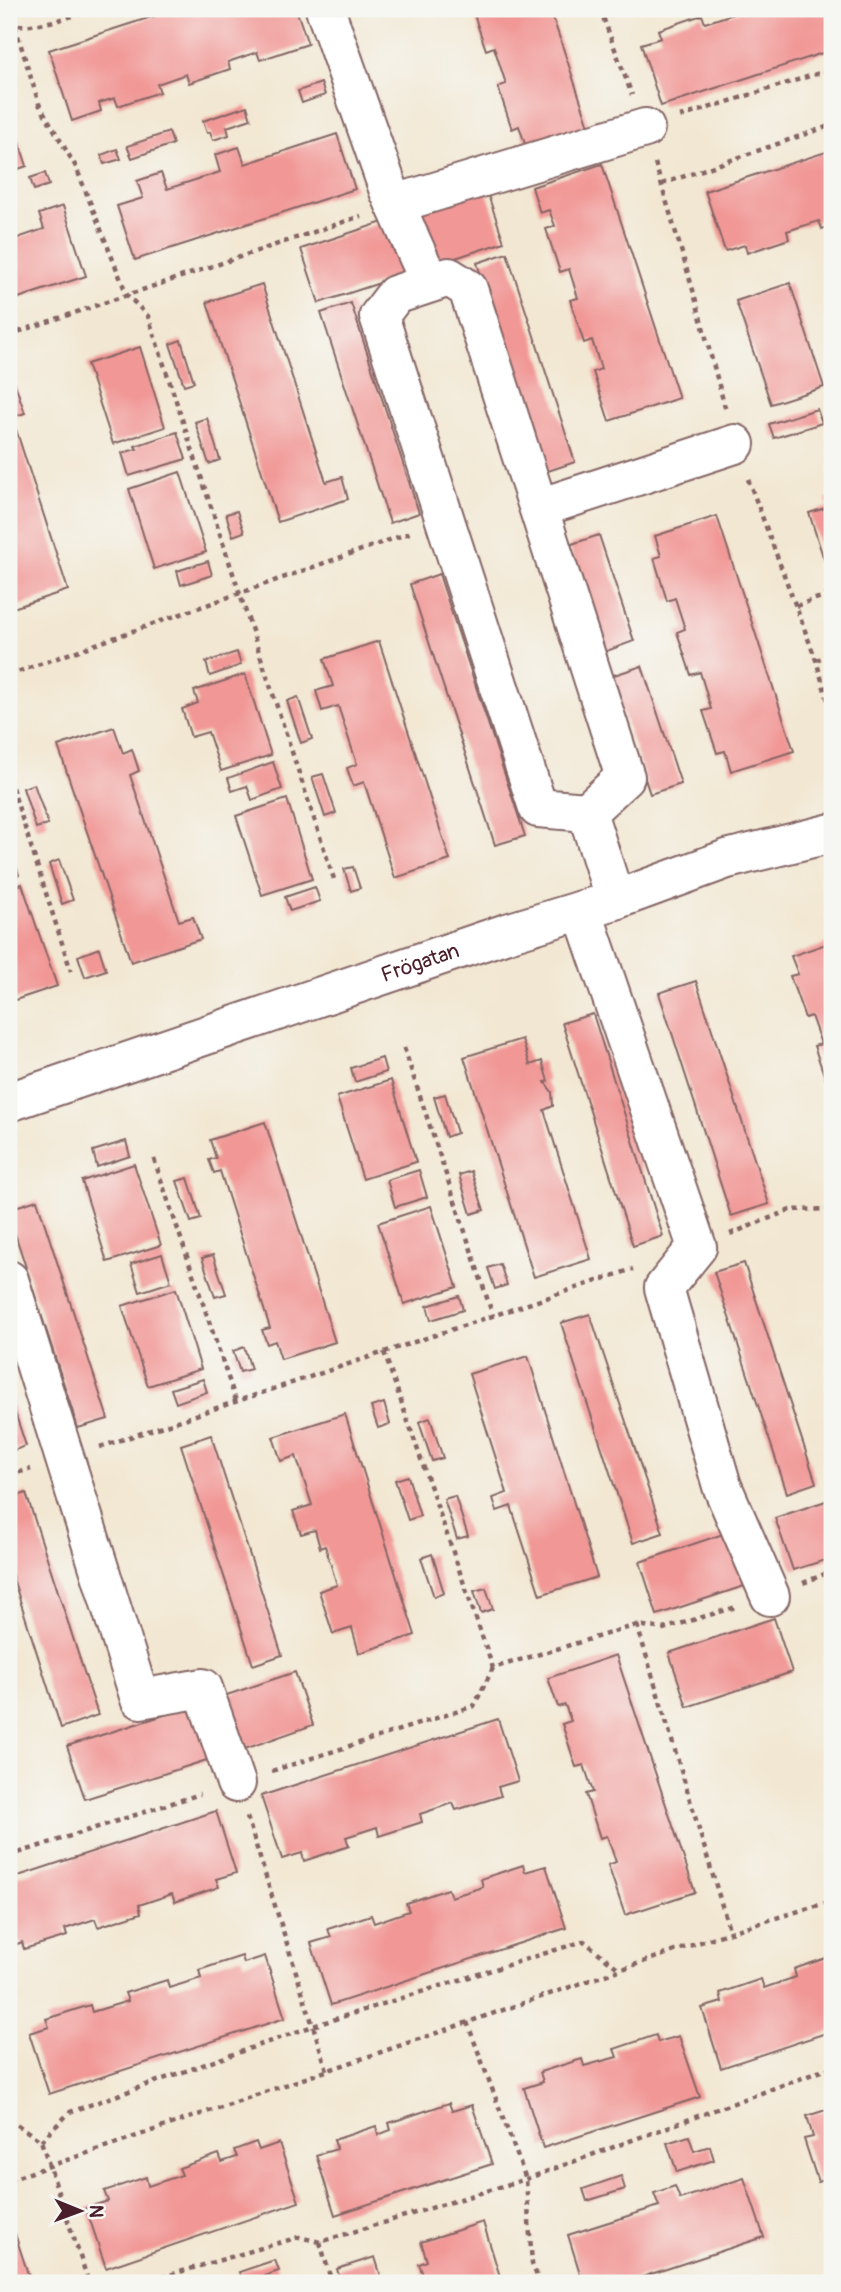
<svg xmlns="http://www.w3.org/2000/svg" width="841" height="2292" viewBox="0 0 841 2292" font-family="Pangolin,sans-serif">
<rect width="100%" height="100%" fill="#f6f6f2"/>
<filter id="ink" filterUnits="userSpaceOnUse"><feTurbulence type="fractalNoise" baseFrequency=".0143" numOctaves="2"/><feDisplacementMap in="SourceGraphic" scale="14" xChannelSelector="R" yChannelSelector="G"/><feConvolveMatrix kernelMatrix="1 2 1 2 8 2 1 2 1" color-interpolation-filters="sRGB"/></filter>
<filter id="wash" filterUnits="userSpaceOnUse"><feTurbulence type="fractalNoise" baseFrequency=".00686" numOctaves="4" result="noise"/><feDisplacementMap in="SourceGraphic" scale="28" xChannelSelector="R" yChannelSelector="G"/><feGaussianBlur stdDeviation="1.57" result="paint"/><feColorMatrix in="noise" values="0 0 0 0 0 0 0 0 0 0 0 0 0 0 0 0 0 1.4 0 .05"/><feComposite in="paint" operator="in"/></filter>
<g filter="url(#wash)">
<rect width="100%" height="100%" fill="#f2e7d2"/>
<g id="blocks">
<!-- building -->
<g fill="#f19896">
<polygon points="176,9 296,9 308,44 260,60 257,52 228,62 230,69 189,83 186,74 157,84 160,92 118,106 115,98 99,103 101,111 72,121 49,50"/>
<polygon points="472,9 550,9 589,126 526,147 519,126 512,129 498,87 506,84 494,47 486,50"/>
<polygon points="738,9 832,9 832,50 661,106 641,44 661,38 658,30 702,15 705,23 739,12"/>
<polygon points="321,83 325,95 302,103 298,91"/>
<polygon points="247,106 251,119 227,127 229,135 213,140 210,132 207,133 203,121"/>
<polygon points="9,111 27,166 9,172"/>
<polygon points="169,132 173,144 132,158 127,146"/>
<polygon points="337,134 355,189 135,260 117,206 143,198 137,181 161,173 167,189 220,172 215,155 239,147 245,164"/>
<polygon points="117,149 121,159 104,164 101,155"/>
<polygon points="832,150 832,225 822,229 819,221 787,231 789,239 747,253 745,245 725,251 705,191"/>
<polygon points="602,164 679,398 609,421 593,372 601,369 592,340 584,343 570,300 578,298 569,269 560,272 546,229 555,226 549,210 540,213 532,187"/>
<polygon points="45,173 49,185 34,190 30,178"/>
<polygon points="486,189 504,242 428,267 411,214"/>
<polygon points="63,206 86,276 9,301 9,241 44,229 39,214"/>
<polygon points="392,219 410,273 319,303 301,249"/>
<polygon points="507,253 575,462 545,472 477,263"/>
<polygon points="790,283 824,387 771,404 736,301"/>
<polygon points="262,284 326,482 342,477 348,499 278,522 207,302"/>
<polygon points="351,303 419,513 390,523 321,313"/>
<polygon points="181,340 194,382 184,385 170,344"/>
<polygon points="140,347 165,427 113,444 87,364"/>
<polygon points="15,384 25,413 12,417 68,590 13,608 9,594 9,386"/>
<polygon points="817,409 822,423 774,438 769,424"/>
<polygon points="207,418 220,460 209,464 195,422"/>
<polygon points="177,432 186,459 129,476 122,453 137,449 135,446"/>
<polygon points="180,472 206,552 154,569 129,489"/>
<polygon points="832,497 832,574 829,575 809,513 829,507 826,499"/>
<polygon points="237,511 244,532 233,536 226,514"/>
<polygon points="717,516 794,751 731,771 725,751 717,753 703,711 711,709 700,672 691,675 677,632 685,629 675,598 667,601 654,558 661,556 655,536"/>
<polygon points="599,535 634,641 604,652 569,545"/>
<polygon points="208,561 212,575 181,585 177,571"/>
<polygon points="439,574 525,836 495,845 410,584"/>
<polygon points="379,641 450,860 395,878 364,782 353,786 347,768 357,764 338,706 322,711 316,691 333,686 324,659"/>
<polygon points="237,652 241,665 210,676 206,662"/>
<polygon points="642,666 681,784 650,794 611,676"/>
<polygon points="245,674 271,755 221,771 208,732 191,737 182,709 198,703 194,691"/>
<polygon points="298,697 312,739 301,743 287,701"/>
<polygon points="114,727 123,753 132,749 139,771 130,775 179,921 193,917 201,939 131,962 58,746"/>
<polygon points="273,762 282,789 252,800 247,786 232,791 228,778"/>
<polygon points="323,774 336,813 325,817 312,777"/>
<polygon points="34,784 48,824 36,828 23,788"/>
<polygon points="287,799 312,879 262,895 236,816"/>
<polygon points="9,845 19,875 9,879"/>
<polygon points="59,860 73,900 62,904 49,864"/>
<polygon points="353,867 360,888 351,891 344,869"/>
<polygon points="22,884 57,986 9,1002 9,889"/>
<polygon points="315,887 320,901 290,911 285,897"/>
<polygon points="832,942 832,1088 829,1089 814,1046 821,1044 811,1016 805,1018 790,976 798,974 791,956"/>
<polygon points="99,948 106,970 85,977 78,956"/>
<polygon points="696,981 769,1204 731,1216 659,993"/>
<polygon points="593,1014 663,1236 633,1246 562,1023"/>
<polygon points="522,1039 530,1065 542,1061 548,1081 545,1082 552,1092 553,1106 544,1110 591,1259 534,1277 464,1057"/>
<polygon points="382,1058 386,1072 355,1082 351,1068"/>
<polygon points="391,1080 416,1162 363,1179 337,1097"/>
<polygon points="445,1094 457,1133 446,1137 434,1097"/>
<polygon points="265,1122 335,1342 281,1359 275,1341 267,1344 262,1330 270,1328 220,1171 214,1173 209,1160 216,1158 210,1140"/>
<polygon points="126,1141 130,1156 97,1167 93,1151"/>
<polygon points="134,1164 161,1245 107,1262 82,1181"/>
<polygon points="419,1170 427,1197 395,1207 387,1180"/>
<polygon points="471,1171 484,1210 471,1214 459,1175"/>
<polygon points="188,1178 201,1219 191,1222 177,1181"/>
<polygon points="37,1200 108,1419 78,1428 9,1215 9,1209"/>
<polygon points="431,1206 457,1287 404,1304 378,1223"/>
<polygon points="162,1254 171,1282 140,1292 131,1264"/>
<polygon points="213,1255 226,1294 215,1297 202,1258"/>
<polygon points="744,1263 816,1483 787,1493 714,1272"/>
<polygon points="500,1264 507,1285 495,1289 488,1268"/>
<polygon points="176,1289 201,1369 148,1386 122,1306"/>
<polygon points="459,1296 463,1310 431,1320 427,1306"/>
<polygon points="590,1314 663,1533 633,1543 561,1323"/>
<polygon points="244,1347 251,1369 240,1372 233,1351"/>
<polygon points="528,1356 597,1577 540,1595 511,1506 497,1511 493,1498 507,1493 469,1374"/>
<polygon points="203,1379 207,1392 176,1403 171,1389"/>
<polygon points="9,1394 26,1446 9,1452"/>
<polygon points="384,1403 390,1424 378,1428 371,1407"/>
<polygon points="345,1414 415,1635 359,1653 352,1628 333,1634 319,1591 337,1585 325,1546 320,1548 315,1530 301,1534 293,1511 312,1505 296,1456 281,1461 273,1437"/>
<polygon points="430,1418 443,1458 432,1461 419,1422"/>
<polygon points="211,1435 282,1655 253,1665 181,1445"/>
<polygon points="408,1476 420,1516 408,1520 395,1480"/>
<polygon points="26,1493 98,1715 61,1728 9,1566 9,1499"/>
<polygon points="455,1496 468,1536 457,1539 444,1499"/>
<polygon points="832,1499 832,1558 793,1570 775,1518"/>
<polygon points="729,1532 747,1585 657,1615 640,1562"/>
<polygon points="432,1554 444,1593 434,1597 421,1558"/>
<polygon points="486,1588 493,1609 481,1613 474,1591"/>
<polygon points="774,1618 792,1672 687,1707 669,1653"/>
<polygon points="616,1655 695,1892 625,1915 608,1865 616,1862 607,1836 600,1838 586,1794 593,1792 584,1765 576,1767 562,1724 571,1721 565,1705 558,1707 548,1678"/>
<polygon points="295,1672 313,1725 239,1751 221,1697"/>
<polygon points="196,1705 213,1758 85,1799 67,1746"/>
<polygon points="498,1719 518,1781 498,1787 501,1796 456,1810 453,1803 420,1814 422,1822 379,1836 377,1827 346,1837 349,1846 304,1861 302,1853 282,1859 261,1796"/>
<polygon points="216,1811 236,1873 216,1879 219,1887 175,1902 172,1894 139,1905 141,1913 98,1927 95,1919 65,1929 67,1936 24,1949 22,1942 9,1947 9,1879"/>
<polygon points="523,1865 525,1872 546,1866 566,1928 331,2005 311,1943 331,1937 328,1929 371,1915 374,1923 409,1911 406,1903 448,1889 451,1897 483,1887 481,1879"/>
<polygon points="242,1956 244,1963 265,1956 285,2018 49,2094 29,2033 49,2027 46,2019 90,2005 92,2012 128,2001 125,1993 167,1980 169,1988 201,1978 199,1970"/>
<polygon points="832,1956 832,2031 721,2068 702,2008 722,2002 720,1993 761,1979 764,1988 796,1977 794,1969"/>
<polygon points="656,2035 658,2042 679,2036 700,2097 543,2148 524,2088 543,2082 540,2072 582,2059 584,2066 617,2057 614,2049"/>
<polygon points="449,2103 452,2111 472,2105 492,2164 335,2215 316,2155 337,2149 334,2140 376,2126 378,2135 391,2130 389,2123"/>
<polygon points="832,2108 832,2195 827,2179 818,2182 804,2139 813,2137 807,2116"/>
<polygon points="689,2136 694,2151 710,2146 714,2160 677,2172 667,2143"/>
<polygon points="256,2142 259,2150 279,2143 299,2202 106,2268 86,2208 108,2201 104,2191 146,2177 148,2186 182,2175 179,2168 219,2154 222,2162 237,2157 234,2150"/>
<polygon points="621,2176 625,2189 587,2201 583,2189"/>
<polygon points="744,2178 764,2237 636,2279 637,2283 583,2283 568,2235 659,2206 654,2193 675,2186 680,2199"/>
<polygon points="483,2222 502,2283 426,2283 419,2264 427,2261 421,2242"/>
<polygon points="14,2231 31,2283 9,2283 9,2233"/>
<polygon points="375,2257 383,2283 341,2283 337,2269"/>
<polygon points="275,2260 279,2271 243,2283 239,2272"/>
</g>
</g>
</g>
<g filter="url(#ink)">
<use href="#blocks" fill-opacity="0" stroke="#856565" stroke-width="2"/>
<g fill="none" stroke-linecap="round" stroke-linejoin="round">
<!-- minor casing -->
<g stroke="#856565" stroke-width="42">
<g id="minor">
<polyline points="325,9 389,191 430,283"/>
<polyline points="395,204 645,128"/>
<polyline points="539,508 735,444"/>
<polyline points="587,812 538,808 379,316 395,295 449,277 468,289 625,777 587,812 615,900"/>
<polyline points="582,910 697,1247 664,1288 722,1486 770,1596"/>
<path id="s1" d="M9,1102L507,933L615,900L727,859L832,833"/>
<polyline points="9,1280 140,1699 203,1688 236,1783"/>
</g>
</g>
<!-- path -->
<g stroke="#856565" stroke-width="4.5" stroke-dasharray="5 5" stroke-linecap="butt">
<polyline points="600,9 632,95"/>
<path d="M9,22C27,33 76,14 97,9"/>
<polyline points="15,26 39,104 76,167 127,295 148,316 335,882"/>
<polyline points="680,117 832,69"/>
<polyline points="655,163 693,290 726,411"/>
<polyline points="662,184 832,125"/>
<polyline points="9,335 361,216"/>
<polyline points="748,479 816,660 832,715"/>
<polyline points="796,606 832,593"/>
<polyline points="816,660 832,654"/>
<polyline points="9,675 412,532"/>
<polyline points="9,778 71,971"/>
<polyline points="404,1048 493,1316"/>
<polyline points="154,1159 236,1401"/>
<polyline points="730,1234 790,1210 832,1209"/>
<polyline points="384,1352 493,1668 637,1625 663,1629 736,1607"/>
<polyline points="100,1447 633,1269"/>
<polyline points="9,1475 31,1469"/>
<polyline points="803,1583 832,1571"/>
<polyline points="637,1625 730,1932"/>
<polyline points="272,1771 474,1706 493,1668"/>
<polyline points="247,1817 327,2070"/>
<polyline points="9,1856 200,1794"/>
<polyline points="467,2022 526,2179 532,2264 540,2283"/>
<polyline points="9,2119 41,2141 89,2283"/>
<polyline points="41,2141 70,2112 313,2026 584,1941 619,1969"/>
<polyline points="9,2180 730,1932 832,1901"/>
<polyline points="320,2242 332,2283"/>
<polyline points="142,2283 299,2237 320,2242 526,2179 832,2067"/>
</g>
<!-- minor -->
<use href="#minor" stroke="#fff" stroke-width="38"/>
</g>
</g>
<g text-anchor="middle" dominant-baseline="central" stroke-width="7" stroke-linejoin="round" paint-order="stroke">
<!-- street labels -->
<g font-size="21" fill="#4a1f2b" stroke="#f6f6f2">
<text stroke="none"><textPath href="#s1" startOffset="434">Frögatan</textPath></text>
</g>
</g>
<!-- margin -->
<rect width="841" height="2292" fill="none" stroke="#f6f6f2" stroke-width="35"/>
<!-- north arrow -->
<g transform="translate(80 2211) rotate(91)" stroke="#f6f6f2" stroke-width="5" paint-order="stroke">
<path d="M0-5L12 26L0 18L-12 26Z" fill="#4a1f2b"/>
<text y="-10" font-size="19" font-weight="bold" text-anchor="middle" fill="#4a1f2b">N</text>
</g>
</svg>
